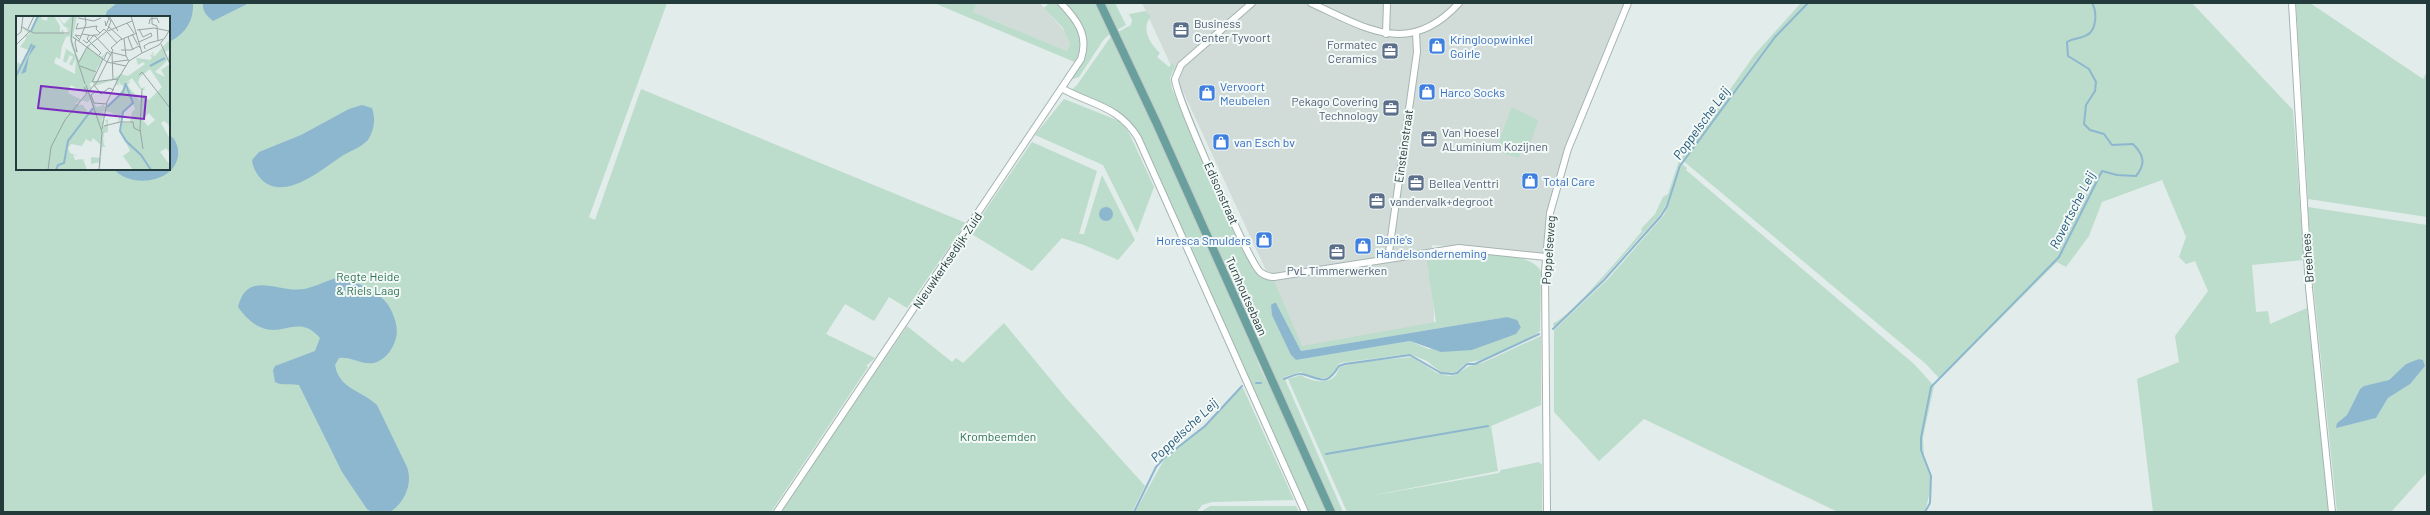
<svg xmlns="http://www.w3.org/2000/svg" width="2430" height="515" viewBox="0 0 2430 515" font-family="Barlow,sans-serif">
<rect width="100%" height="100%" fill="#e2ecea"/>
<!-- built -->
<g fill="#d1dcd9">
<polygon points="977,3 1040,3 1066,33 1070,43 1067,51 973,12"/>
<polygon points="1142,3 1628,3 1564,152 1544,253 1432,245 1434,324 1302,348"/>
</g>
<!-- green -->
<g fill="#bcdccc" fill-rule="evenodd">
<path d="M3,3H667L589,217L595,220L641,89L966,223L907,308L889,297L874,321L845,304L826,334L875,358L866,366L868,367L771,512H3ZM17,17H169V169H17Z"/>
<path d="M934,3H977L973,12L1067,51L1070,43L1063,28L1044,8L1049,3H1057C1075,23 1087,35 1077,63Z"/>
<path d="M1065,3H1096L1111,33L1104,39L1079,77L1070,80C1093,46 1092,33 1065,3Z"/>
<polygon points="1104,3 1115,3 1126,25 1117,30"/>
<polygon points="1801,3 2192,3 2293,110 2304,260 2252,265 2256,312 2268,311 2270,324 2307,308 2329,512 2153,512 2137,379 2179,362 2175,336 2208,291 2195,261 2186,264 2179,257 2186,237 2162,180 2102,202 2089,236 2066,267 2057,262 1940,379 1926,364 1681,159 1755,54"/>
<polygon points="2296,3 2310,3 2423,79 2427,72 2427,217 2308,199"/>
<path d="M1145,11L1151,16C1141,28 1149,43 1160,53L1157,57L1169,67L1172,63L1175,66L1170,78L1172,89L1252,267L1259,276L1274,281L1302,346L1436,322L1426,255C1449,253 1531,247 1541,272L1540,331L1525,341L1481,360L1466,363L1456,372L1448,373H1442L1427,361L1410,354L1340,363C1336,366 1337,371 1333,374C1324,382 1310,377 1301,372L1284,377L1343,512H1334L1264,353C1258,335 1252,317 1240,301L1118,32L1131,25L1132,20L1129,14ZM1276,303L1301,351L1507,317L1520,324L1521,327L1515,334L1472,350L1428,349L1410,341L1296,360L1291,355Z"/>
<path d="M1112,35L1251,340C1256,358 1261,376 1274,391L1328,512H1307L1136,130C1119,108 1096,101 1070,91L1077,85Z"/>
<polygon points="1064,99 1122,122 1130,135 1154,187 1137,233 1103,165 1035,135"/>
<polygon points="1512,107 1538,120 1530,144 1524,142 1519,158 1495,151"/>
<polygon points="1032,142 1097,171 1079,234 1084,234 1102,175 1135,240 1118,260 1084,245 1062,238 1032,271 970,233"/>
<path d="M1679,161L1681,163L1667,203L1660,215L1592,291L1554,327L1553,323C1568,320 1629,247 1642,231L1641,229L1655,214L1663,197L1668,194Z"/>
<polygon points="1682,164 1687,168 1686,170 1914,364 1934,386 1923,437 1924,458 1931,474 1931,487 1925,512 1838,512 1644,419 1599,461 1554,412 1554,330 1609,278 1664,215"/>
<path d="M2308,207L2427,225V472L2391,512H2337L2313,282ZM2423,360L2425,366L2403,388L2388,398L2376,418L2346,425L2337,423L2347,415L2360,389L2364,386L2381,383L2389,380L2406,364Z"/>
<polygon points="1004,323 1066,398 1145,486 1132,512 780,512 907,326 952,362 956,358 963,363"/>
<path d="M1541,336V405L1491,426L1498,471L1365,497L1499,473L1501,470L1539,462L1542,465V512H1347L1288,379L1301,375C1309,381 1328,385 1335,376C1337,374 1338,370 1340,367L1357,362L1412,357L1437,373L1449,376L1455,375L1469,366L1482,363Z"/>
<polygon points="1240,388 1243,388 1294,500 1212,502 1202,505 1197,512 1135,512 1165,458 1208,424"/>
<polygon points="1210,506 1296,506 1299,512 1201,512"/>
</g>
<!-- water -->
<g fill="#8db7cf">
<path d="M117,3H193C194,21 185,34 169,42V17H105L107,11Z"/>
<path d="M249,3L213,21C207,16 202,11 203,3Z"/>
<path d="M362,105L372,108C376,120 374,130 368,140C359,149 349,151 339,158C320,171 283,202 261,179C256,173 253,168 252,160L259,152L301,135L349,109Z"/>
<path d="M169,135C175,138 177,144 178,150C181,182 131,190 114,169H169Z"/>
<circle cx="1106" cy="214" r="7"/>
<path d="M337,278C361,283 386,292 394,317C397,326 398,333 395,341C392,350 386,358 377,362C364,367 352,356 339,358L335,365C339,389 361,390 377,405L407,467C413,483 405,503 390,512H372L367,509L342,472L299,385C290,383 282,386 275,382L273,370L275,366L315,351L320,338C293,306 274,356 238,307C247,269 278,293 304,289C315,287 325,281 337,278Z"/>
<polygon points="1274,303 1276,303 1301,351 1507,317 1517,320 1521,327 1516,334 1472,350 1441,352 1410,341 1296,360 1291,355 1272,315 1271,305"/>
<polygon points="2419,359 2423,360 2425,366 2410,384 2388,398 2376,418 2336,428 2337,423 2347,415 2360,389 2364,386 2389,380 2406,364"/>
</g>
<g fill="none" stroke-linecap="round" stroke-linejoin="round">
<!-- stream -->
<g stroke="#8db7cf" stroke-width="2">
<polyline points="1553,329 1604,280 1661,216 1667,206 1680,166 1775,37 1808,3"/>
<path d="M1284,379C1289,377 1298,373 1302,374C1322,379 1326,387 1339,366L1345,364L1410,355L1441,373L1452,374L1457,373L1467,364H1475L1539,334"/>
<polyline points="1256,383 1261,383"/>
<polyline points="1326,454 1488,426"/>
<polyline points="1134,512 1156,467 1163,459 1205,426 1242,386"/>
<path d="M1925,512L1930,503L1931,476L1921,450V438L1931,387L2059,257L2102,171L2117,175L2136,176C2146,164 2144,155 2133,144L2112,145L2104,134L2090,130L2084,124L2086,105L2095,91L2096,82L2089,69L2068,56L2067,42C2073,38 2080,39 2087,35C2097,30 2097,11 2092,3"/>
</g>
<!-- minor casing -->
<g stroke="#a5b4b2" stroke-width="8">
<g id="minor">
<path d="M1252,3L1181,65L1175,79C1176,97 1248,260 1260,272C1264,275 1269,277 1274,277L1459,248L1546,257"/>
<path d="M1311,3C1366,28 1409,58 1459,3"/>
<polyline points="2292,3 2309,288 2332,512"/>
<polyline points="1386,34 1387,3"/>
<path d="M1063,89C1092,105 1119,106 1138,138L1305,512"/>
<polyline points="1388,259 1417,52 1416,33"/>
<path d="M777,512L1081,59C1089,35 1077,20 1061,3"/>
<polyline points="1547,512 1545,272 1550,213 1568,149 1628,3"/>
</g>
</g>
<!-- major casing -->
<g stroke="#c1c8c8" stroke-width="10">
<polyline id="major" points="1100,3 1157,124 1331,512"/>
</g>
<!-- minor -->
<use href="#minor" stroke="#fff" stroke-width="6"/>
<!-- major -->
<use href="#major" stroke="#69a09d" stroke-width="8"/>
</g>
<!-- icons -->
<defs>
<g id="office-square" transform="scale(0.9)"><rect x="-9" y="-9" width="18" height="18" rx="4" fill="#5c6f8a" stroke="#f3f9f7"/><path d="M-6-3h4V-5.5h4V-3h4V5H-6ZM-1-4.5V-3h2v-1.5ZM-6 0V1H6V0Z" fill="#fff"/></g>
<g id="shop-square" transform="scale(0.9)"><rect x="-9" y="-9" width="18" height="18" rx="4" fill="#3f7fe0" stroke="#f3f9f7"/><path d="M-5-2.5h2.3a2.7 3.5 0 0 1 5.4 0H5L5.5 6h-11ZM-1.5-2.5h3a1.5 2.3 0 0 0-3 0Z" fill="#fff"/></g>
</defs>
<g fill-rule="evenodd">
<use href="#office-square" x="1181" y="30"/>
<use href="#shop-square" x="1437" y="46"/>
<use href="#office-square" x="1390" y="51"/>
<use href="#shop-square" x="1427" y="92"/>
<use href="#shop-square" x="1207" y="93"/>
<use href="#office-square" x="1391" y="108"/>
<use href="#office-square" x="1429" y="139"/>
<use href="#shop-square" x="1221" y="142"/>
<use href="#shop-square" x="1530" y="181"/>
<use href="#office-square" x="1416" y="183"/>
<use href="#office-square" x="1377" y="201"/>
<use href="#shop-square" x="1264" y="240"/>
<use href="#shop-square" x="1363" y="246"/>
<use href="#office-square" x="1337" y="252"/>
</g>
<g text-anchor="middle" dominant-baseline="central" stroke-width="4" stroke-linejoin="round" paint-order="stroke">
<!-- service labels -->
<g font-size="12" fill="#4e5e75" stroke="#f3f9f7" text-anchor="start">
<text x="1194" y="23">Business<tspan x="1194" dy="14">Center Tyvoort</tspan></text>
<text x="1377" y="44" text-anchor="end">Formatec<tspan x="1377" dy="14">Ceramics</tspan></text>
<text x="1378" y="101" text-anchor="end">Pekago Covering<tspan x="1378" dy="14">Technology</tspan></text>
<text x="1442" y="132">Van Hoesel<tspan x="1442" dy="14">ALuminium Kozijnen</tspan></text>
<text x="1429" y="183">Bellea Venttri</text>
<text x="1390" y="201">vandervalk+degroot</text>
<text x="1337" y="270" text-anchor="middle">PvL Timmerwerken</text>
</g>
<!-- shop labels -->
<g font-size="12" fill="#366cbe" stroke="#f3f9f7" text-anchor="start">
<text x="1450" y="39">Kringloopwinkel<tspan x="1450" dy="14">Goirle</tspan></text>
<text x="1220" y="86">Vervoort<tspan x="1220" dy="14">Meubelen</tspan></text>
<text x="1440" y="92">Harco Socks</text>
<text x="1234" y="142">van Esch bv</text>
<text x="1543" y="181">Total Care</text>
<text x="1376" y="239">Danie's<tspan x="1376" dy="14">Handelsonderneming</tspan></text>
<text x="1251" y="240" text-anchor="end">Horesca Smulders</text>
</g>
<!-- street labels -->
<g font-size="12" fill="#233c3b" stroke="#f3f9f7">
<text transform="translate(1403 146) rotate(-82)">Einsteinstraat</text>
<text transform="translate(1222 193) rotate(66)">Edisonstraat</text>
<text transform="translate(1548 250) rotate(-86)">Poppelseweg</text>
<text transform="translate(2307 258) rotate(-94)">Breehees</text>
<text transform="translate(947 260) rotate(-56)">Nieuwkerksedijk-Zuid</text>
<text transform="translate(1247 296) rotate(66)">Turnhoutsebaan</text>
</g>
<!-- park labels -->
<g font-size="12" fill="#2f7257" stroke="#f3f9f7">
<text x="368" y="276">Regte Heide<tspan x="368" dy="14">&amp; Riels Laag</tspan></text>
<text x="998" y="436">Krombeemden</text>
</g>
<!-- water labels -->
<g font-size="13" font-style="italic" fill="#1f5576" stroke="#f3f9f7">
<text transform="translate(1701 123) rotate(-54)">Poppelsche Leij</text>
<text transform="translate(2072 210) rotate(-63)">Rovertsche Leij</text>
<text transform="translate(1184 430) rotate(-43)">Poppelsche Leij</text>
</g>
</g>
<!-- overview -->
<g transform="translate(16 16)">
<rect width="154" height="154" fill="#e2ecea"/>
<path d="M21,0H26L25,3L31,5L32,0H38L44,10V18L47,13L48,18H53L51,13L54,14L48,10L41,0L48,8L56,0H61L57,20L63,25L56,22L59,34H62L59,35L63,44L72,31L75,28L79,25L75,28L77,30L81,27L78,30L80,31L79,32L74,28L73,31L75,34L85,41L90,37L79,56L78,66L93,65L105,58L112,60L129,48L127,46L122,49L120,42L134,44L136,42L134,38L137,40L136,36H137L138,41L154,23V33L149,36L151,43L154,38L153,47L152,44L139,56L149,61L145,54L154,48V110L148,105L145,107L154,123V137L150,132L144,136L154,149V154H117L107,140L114,135L105,116L106,107H114L116,96L119,93L117,88L107,95L102,109L103,101L94,96L87,95L89,101L85,104L88,106L85,111L91,108L89,104L94,103L92,104V116L88,117L87,124L90,125H87L89,131H86L84,154V146L75,148V141L85,142V129L77,122L75,126L70,123L66,130L55,128L52,132L54,137L62,140L57,139L59,144L67,143L71,154H0V46L5,48L13,34L4,31L10,23L9,19L14,18L6,12L15,15ZM54,20L55,29L59,39L46,30L50,21ZM46,30L50,33L47,45L50,47L54,39L57,41L53,48L56,50L60,42L59,58L38,47L40,41L44,43ZM134,53L146,71L133,84L124,80V85L111,69L114,66V65L110,67L116,62L124,73L128,74L129,71L125,72L122,66L124,61ZM98,64L101,65L99,70L103,68V65L104,68L102,71L105,68L108,71L104,77L90,92L87,88L85,90L80,91L73,75L76,72L73,68L77,66L78,70ZM55,69L71,78L66,84L52,77ZM74,83L77,92L72,96L67,89L59,88L65,84L72,86ZM133,97L139,104L132,110L126,103Z" fill="#bcdccc" fill-rule="evenodd"/>
<path d="M17,29L20,30L13,40L10,56L5,58Z" fill="#8db7cf"/>
<path fill="none" stroke="#8db7cf" stroke-width="2" d="M15,15L22,0M134,50L149,42M0,60L16,28M110,69L117,87L107,96L104,115L110,125L125,139L135,154M91,91L107,76L110,67M40,154L42,149L48,147L52,125L77,92"/>
<path fill="none" stroke="#96a6a4" stroke-width="1" d="M57,0L55,24L69,68M93,0L102,15M136,0V8L141,10L142,25M62,2L78,5L85,2M89,5L90,10L93,2M62,7L60,13L81,10L80,13L84,17M111,7L118,17M133,8L134,3L141,2L143,7M92,10L106,23M6,11L18,17H53M12,13L18,0M121,14L138,12L153,15L154,12M92,15L116,5M91,16L101,27M66,18L79,20L94,36L110,40L113,45M116,18L122,29M73,19L71,23L85,37L83,39M77,19H82L88,13L91,16M0,20L5,16L7,0M57,21L91,46L110,50M112,21L117,34M60,23L59,27L61,36L60,33M108,23L110,40M64,24L59,19L65,20M67,24L71,27L77,20M63,25L70,8L69,0M123,26L136,20L135,17L127,21L123,13M145,28L154,48M0,29L14,15M129,33L128,30L133,27L148,23L153,15M105,34H115L123,30L124,32M96,37L97,64M126,37L143,29L147,24M88,43L91,36L95,39M63,46L71,31L91,15L95,5L91,0M97,46L112,44M64,50L80,56M123,59L126,56L154,92M102,63L113,45L126,37L115,0M76,66L87,43M77,66L102,63M70,69L86,116L83,154M78,69L85,78L93,72L98,74M126,73L124,113L127,133M73,75L81,66L97,34L95,32L104,24L121,17M80,75L75,79L78,87L91,88M88,110L104,106H117L118,112L124,115M86,113L91,86L102,63M32,154L35,131L49,104L71,77L68,71"/>
<path fill="#7b2cbf" fill-opacity="0.15" stroke="#7b2cbf" stroke-width="2" d="M25,70L130,81L128,103L22,92Z"/>
<rect width="154" height="154" fill="none" stroke="#233c3b" stroke-width="2"/>
</g>
<!-- border -->
<rect width="2430" height="515" fill="none" stroke="#233c3b" stroke-width="8"/>
</svg>
